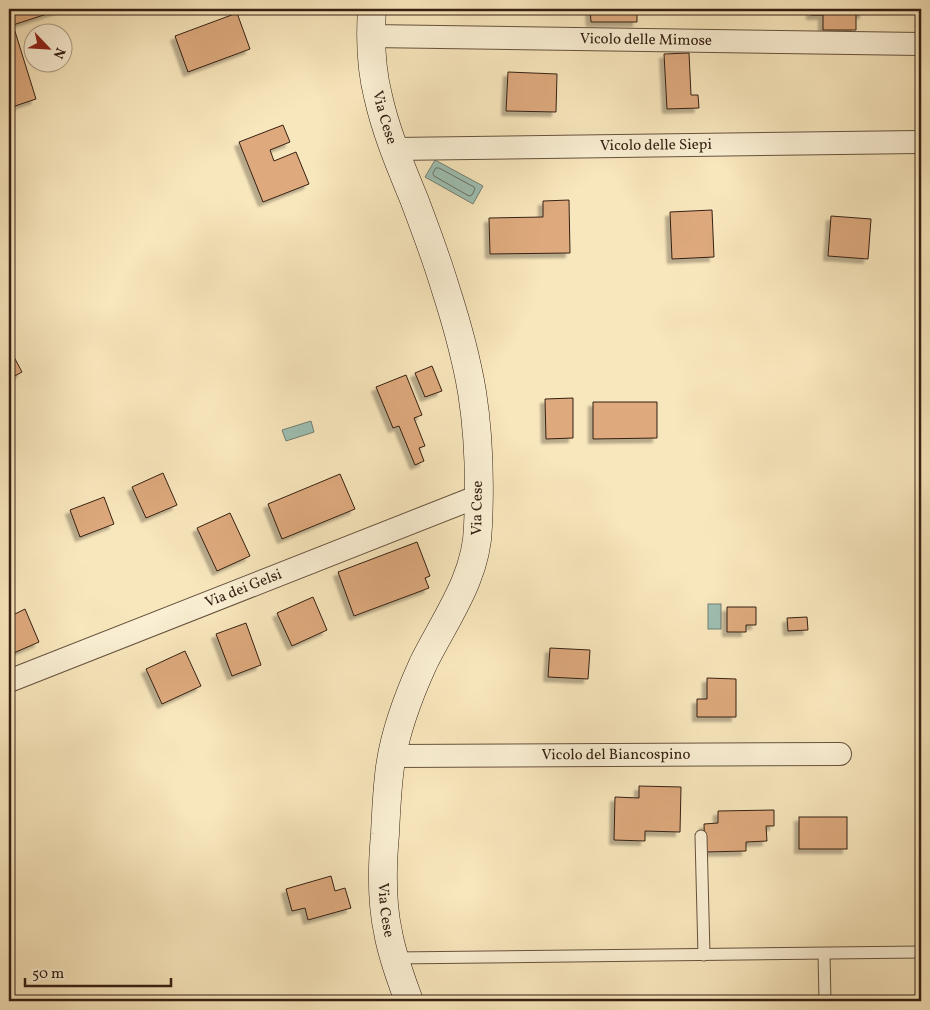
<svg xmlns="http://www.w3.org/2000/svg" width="930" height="1010" viewBox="0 0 930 1010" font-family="Vollkorn,serif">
<defs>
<filter id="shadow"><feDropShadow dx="-4.5" dy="4.5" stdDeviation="1" flood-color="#0004"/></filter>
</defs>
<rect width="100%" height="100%" fill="#f8e6bc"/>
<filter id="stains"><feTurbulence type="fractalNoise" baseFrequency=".004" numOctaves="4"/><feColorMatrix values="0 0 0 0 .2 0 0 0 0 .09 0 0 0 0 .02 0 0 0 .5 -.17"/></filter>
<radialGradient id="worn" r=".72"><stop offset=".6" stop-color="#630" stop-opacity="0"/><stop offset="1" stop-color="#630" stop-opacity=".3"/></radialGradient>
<!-- water -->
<g fill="#9dbfb2" stroke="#737f72">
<polygon points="435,160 483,186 473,204 425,177"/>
<polygon points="311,421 314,432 286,441 282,430"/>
<rect x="708" y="604" width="13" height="25"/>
</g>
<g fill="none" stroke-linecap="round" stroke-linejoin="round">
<!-- shore -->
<polygon stroke="#697062" stroke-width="1" points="436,168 439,168 474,187 475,189 472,195 469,196 434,176 433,174"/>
</g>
<!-- building -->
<g fill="#dda97d" stroke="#352013" filter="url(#shadow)">
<polygon points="9,9 62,9 13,25 36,99 9,108"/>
<polygon points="590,9 637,9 637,22 591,22"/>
<polygon points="811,9 864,9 864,14 856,14 856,30 823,30 823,15 811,15"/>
<polygon points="237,13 250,49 188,72 175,36"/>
<polygon points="689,53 691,95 698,95 699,108 667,109 664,54"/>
<polygon points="508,72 557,74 556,112 506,111"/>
<polygon points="283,125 290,142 270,150 274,161 296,152 309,184 263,202 239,142"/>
<polygon points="569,200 570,253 490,254 489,218 543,217 543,201"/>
<polygon points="712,210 714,257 672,259 670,212"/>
<polygon points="831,216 871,219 868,259 828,256"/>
<polygon points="14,357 22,372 9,379 9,359"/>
<polygon points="432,366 442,391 425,397 415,373"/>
<polygon points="406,375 422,415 414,418 425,446 419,448 424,461 415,465 399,426 393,428 376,387"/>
<polygon points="573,398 573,438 546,439 545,399"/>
<polygon points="593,402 657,402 657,438 593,439"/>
<polygon points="163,473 177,505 146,518 132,487"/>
<polygon points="340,474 355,509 282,539 268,504"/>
<polygon points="104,497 114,524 80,537 70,510"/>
<polygon points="230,513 250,556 217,571 197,528"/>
<polygon points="417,542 430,576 425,578 429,588 354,616 338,572"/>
<polygon points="313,597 327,630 292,646 277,613"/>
<polygon points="727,607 756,607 756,625 746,625 746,632 727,632"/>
<polygon points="25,609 39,642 9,655 9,617"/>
<polygon points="807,617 808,630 788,631 787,618"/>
<polygon points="246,623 261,665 232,676 216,634"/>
<polygon points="550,648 590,650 588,679 548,677"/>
<polygon points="185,651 201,686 162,704 146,669"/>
<polygon points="707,678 736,679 736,717 697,717 697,699 707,699"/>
<polygon points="639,786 681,787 680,832 645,831 645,841 614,840 615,797 639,798"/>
<polygon points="774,810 774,826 766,826 767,841 746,842 746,851 705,852 704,824 718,823 718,811"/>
<rect x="799" y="817" width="48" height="32"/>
<polygon points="331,876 335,891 345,888 351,908 308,920 305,908 292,911 286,889"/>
<rect x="844" y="1000" width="33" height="1"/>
</g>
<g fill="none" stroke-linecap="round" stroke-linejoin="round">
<!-- lane casing -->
<g stroke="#66523d" stroke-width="13">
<g id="lane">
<polyline points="701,836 704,955"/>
<polyline points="824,954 825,1001"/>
<polyline points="394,958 921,952"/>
</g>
</g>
<!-- street casing -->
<g stroke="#66523d" stroke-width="24">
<g id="street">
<path id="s1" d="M371,36L921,44"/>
<path id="s2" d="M394,149L919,142"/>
<path id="s3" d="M9,681L479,496"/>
<path id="s4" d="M392,756L840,754"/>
</g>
</g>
<!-- secondary casing -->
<g stroke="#352013" stroke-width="29">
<g id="secondary">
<path id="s5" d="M372,9C370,38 371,68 378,96C386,132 400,165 414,199C425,228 436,257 445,287C456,321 466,356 472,392C479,436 480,482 478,526C477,578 445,619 423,664C408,697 395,731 390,767C387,789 386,812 385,834C382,867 381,900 388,932C392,956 401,979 409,1001"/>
</g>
</g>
<!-- lane -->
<use href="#lane" stroke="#faefd3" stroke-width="11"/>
<!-- street -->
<use href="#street" stroke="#faefd3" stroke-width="22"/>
<!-- secondary -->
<use href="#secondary" stroke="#faefd3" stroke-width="28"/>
</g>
<g text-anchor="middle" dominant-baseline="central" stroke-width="4" stroke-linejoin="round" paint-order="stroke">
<!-- street labels -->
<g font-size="15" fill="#352013" stroke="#faefd3">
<text stroke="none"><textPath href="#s1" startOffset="275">Vicolo delle Mimose</textPath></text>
<text stroke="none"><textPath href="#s5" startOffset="110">Via Cese</textPath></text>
<text stroke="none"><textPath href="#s2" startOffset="262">Vicolo delle Siepi</textPath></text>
<text transform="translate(478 508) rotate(-89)">Via Cese</text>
<text stroke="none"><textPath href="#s3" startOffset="252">Via dei Gelsi</textPath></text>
<text stroke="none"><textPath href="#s4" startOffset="224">Vicolo del Biancospino</textPath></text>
<text stroke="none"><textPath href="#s5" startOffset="935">Via Cese</textPath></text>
</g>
</g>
<!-- margin -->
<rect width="930" height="1010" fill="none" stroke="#f8e6bc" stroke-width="30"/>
<rect x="10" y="10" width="910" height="990" fill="none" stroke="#352013" stroke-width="2.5"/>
<rect x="15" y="15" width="900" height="980" fill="none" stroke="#352013"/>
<!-- north arrow -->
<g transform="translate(48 48) rotate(115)"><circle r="24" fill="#faefd3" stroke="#ab9c86"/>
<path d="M0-4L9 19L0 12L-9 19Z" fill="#8f2418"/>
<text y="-8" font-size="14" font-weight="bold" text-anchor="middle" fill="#352013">N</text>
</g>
<!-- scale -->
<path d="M25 978v8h146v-8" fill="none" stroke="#352013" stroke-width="2.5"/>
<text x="32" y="978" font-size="15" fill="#352013" stroke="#faefd3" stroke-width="4" paint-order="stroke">50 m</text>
<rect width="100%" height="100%" filter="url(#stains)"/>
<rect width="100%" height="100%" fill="url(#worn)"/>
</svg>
